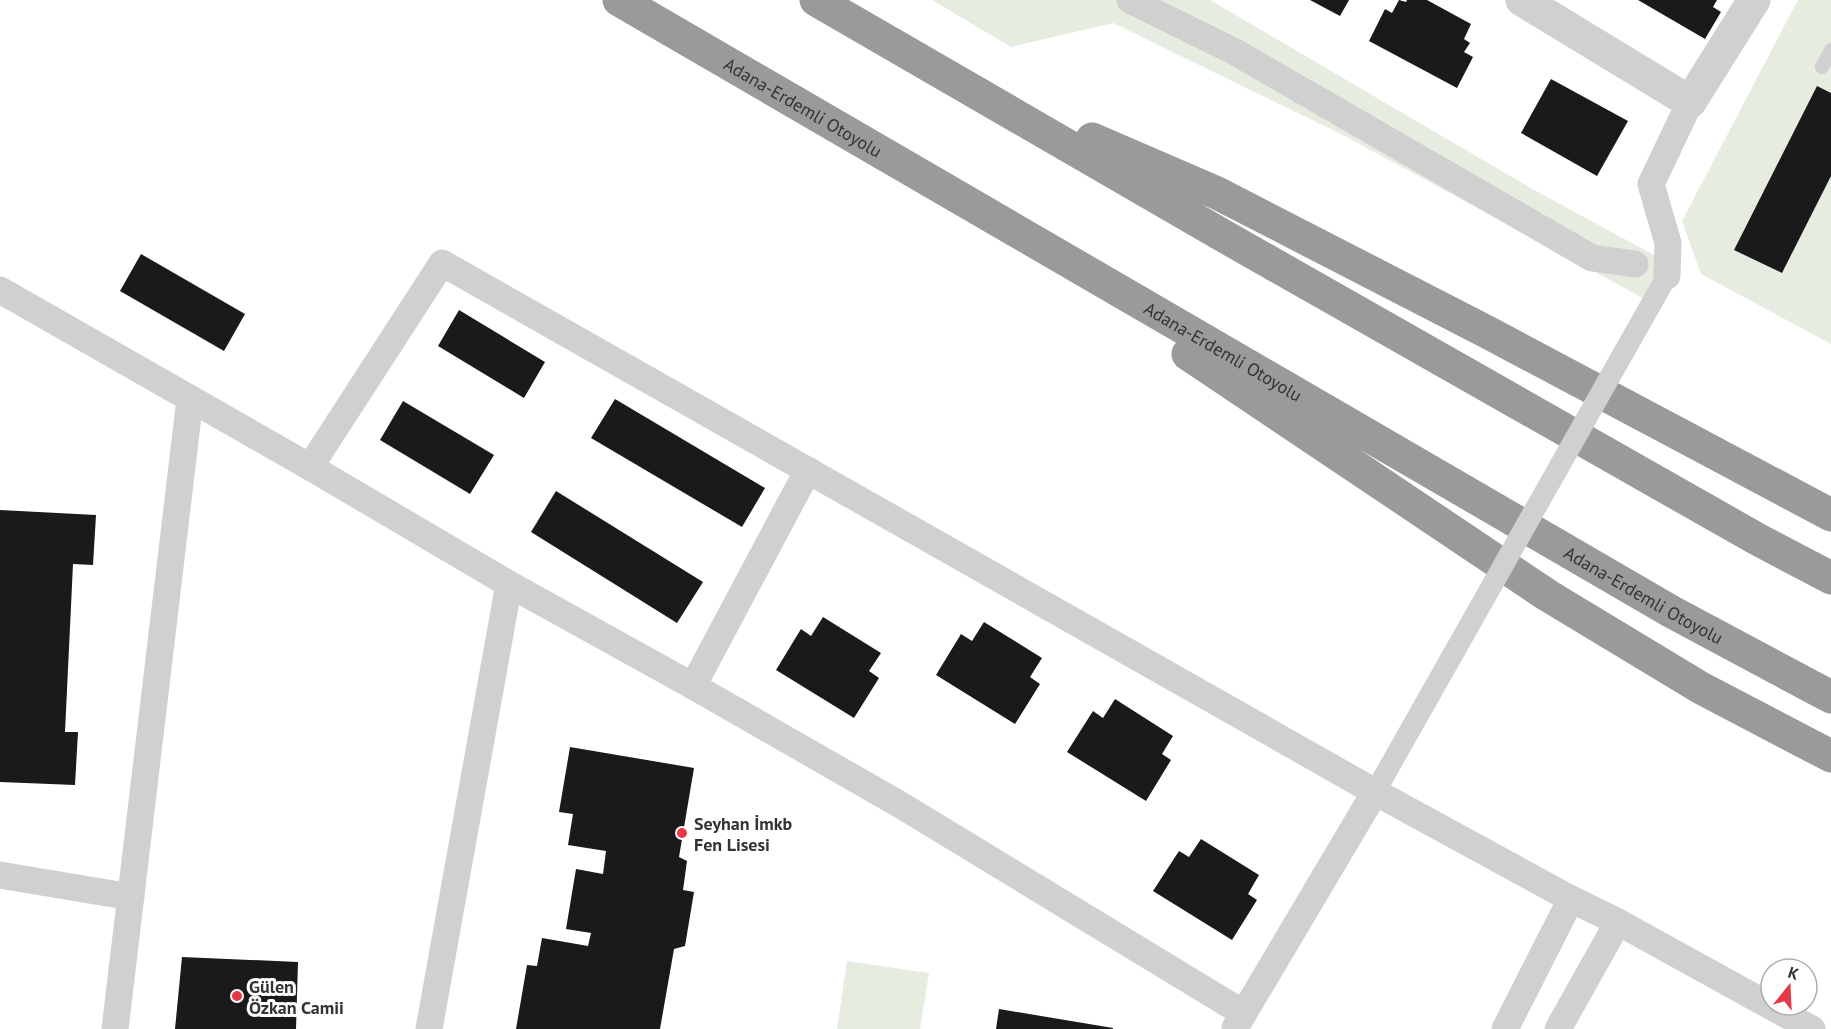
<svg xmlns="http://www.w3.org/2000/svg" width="1831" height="1029" viewBox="0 0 1831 1029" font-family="'PT Sans',sans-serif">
<rect width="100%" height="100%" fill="#fff"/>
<!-- green -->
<g fill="#e6ecdf">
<polygon points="932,0 1210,0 1536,191 1654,255 1668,280 1652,303 1343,135 1113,23 1011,47"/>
<polygon points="1798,0 1831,0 1831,344 1701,274 1682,221"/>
<polygon points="847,961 929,973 920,1029 837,1029"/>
</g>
<!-- building -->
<g fill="#1a1a1a">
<polygon points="1310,0 1349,0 1340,16"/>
<polygon points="1399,0 1406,2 1407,0 1427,0 1471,24 1464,39 1470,43 1464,52 1473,57 1457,88 1369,41 1385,9 1392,13"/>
<polygon points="1638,0 1717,0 1713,7 1721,12 1705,39"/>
<polygon points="1551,79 1628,121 1597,176 1521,133"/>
<polygon points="1817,86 1831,93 1831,176 1782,273 1734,250"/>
<polygon points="141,254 245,314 224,351 120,291"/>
<polygon points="459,310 545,362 524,398 438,346"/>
<polygon points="615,399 765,488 742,527 591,438"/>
<polygon points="403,401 494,455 470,494 380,440"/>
<polygon points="556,491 703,582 677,623 531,532"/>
<polygon points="0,510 96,515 93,565 73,564 65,732 78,732 75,785 0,782"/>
<polygon points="823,617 881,653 869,671 879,678 854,718 776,670 801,629 811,636"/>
<polygon points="984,622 1042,658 1030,677 1040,684 1015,724 936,675 961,634 972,641"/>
<polygon points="1115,699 1173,736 1162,754 1171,760 1146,801 1067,752 1093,711 1103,718"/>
<polygon points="570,747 694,768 679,857 687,861 683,890 694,892 685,946 674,949 660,1029 516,1029 527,965 537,966 542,938 588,946 591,933 566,929 576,869 603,874 606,851 568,845 573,814 559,812"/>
<polygon points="1201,839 1259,875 1248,894 1257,900 1232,940 1153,891 1179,851 1189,857"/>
<polygon points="182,957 298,962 296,1029 175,1029"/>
<polygon points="999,1009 1113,1028 1113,1029 996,1029"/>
</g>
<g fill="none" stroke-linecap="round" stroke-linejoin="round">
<!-- service -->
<polyline stroke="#d0d0d0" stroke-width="14" points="1822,67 1831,50"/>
<!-- minor -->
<g stroke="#d0d0d0" stroke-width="27">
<polyline points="1130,0 1235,52 1592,258 1635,264"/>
<polyline points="1667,276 1668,243 1651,184 1690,102"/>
<polyline points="0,290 310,467 509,584 693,686 899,804 1243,1013"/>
<polyline points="310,467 442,263 1375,792 1571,899 1618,922 1812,1029"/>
<polyline points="693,686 808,470"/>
<polyline points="0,875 131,897"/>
<polyline points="1235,1028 1375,792"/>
<polyline points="115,1029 190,399"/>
<polyline points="429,1029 509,584"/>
<polyline points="1505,1029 1571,899"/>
<polyline points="1558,1029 1618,922"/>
</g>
<!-- tertiary -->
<polyline stroke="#d0d0d0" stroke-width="33" points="1522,0 1690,102 1754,0"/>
<!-- motorway -->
<g stroke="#9a9a9a" stroke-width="33">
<path id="s1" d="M619,0L1672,612L1831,697"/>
<polyline points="816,0 1222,235 1757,539 1831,578"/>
<polyline points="1092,139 1217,193 1489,333 1831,515"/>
<polyline points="1188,354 1547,595 1701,688 1831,756"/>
</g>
<!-- pedestrian-bridge -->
<polyline stroke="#d0d0d0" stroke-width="21" points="1375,792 1667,276"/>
</g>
<!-- markers -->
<g fill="#e63946" stroke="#fff" stroke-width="2">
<circle cx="682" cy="833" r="6"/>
<circle cx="237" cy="996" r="6"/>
</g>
<g text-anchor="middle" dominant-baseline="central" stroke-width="6" stroke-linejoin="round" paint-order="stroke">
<!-- street labels -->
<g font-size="18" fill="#333" stroke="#fff">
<text stroke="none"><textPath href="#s1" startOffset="213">Adana-Erdemli Otoyolu</textPath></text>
<text stroke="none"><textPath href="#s1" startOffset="699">Adana-Erdemli Otoyolu</textPath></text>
<text stroke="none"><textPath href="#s1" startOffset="1185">Adana-Erdemli Otoyolu</textPath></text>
</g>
<!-- poi labels -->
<g font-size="18" font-weight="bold" fill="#333" stroke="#fff" text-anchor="start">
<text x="694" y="823">Seyhan İmkb<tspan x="694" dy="21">Fen Lisesi</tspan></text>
<text x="249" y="986">Gülen<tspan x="249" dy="21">Özkan Camii</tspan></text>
</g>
</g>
<!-- north arrow -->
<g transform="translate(1789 987) rotate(18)"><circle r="28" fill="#ffffff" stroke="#adadad" stroke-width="1.5"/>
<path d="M0-4.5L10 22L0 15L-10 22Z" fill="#e63946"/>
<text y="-9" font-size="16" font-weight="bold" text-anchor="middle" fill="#333333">K</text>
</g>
</svg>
